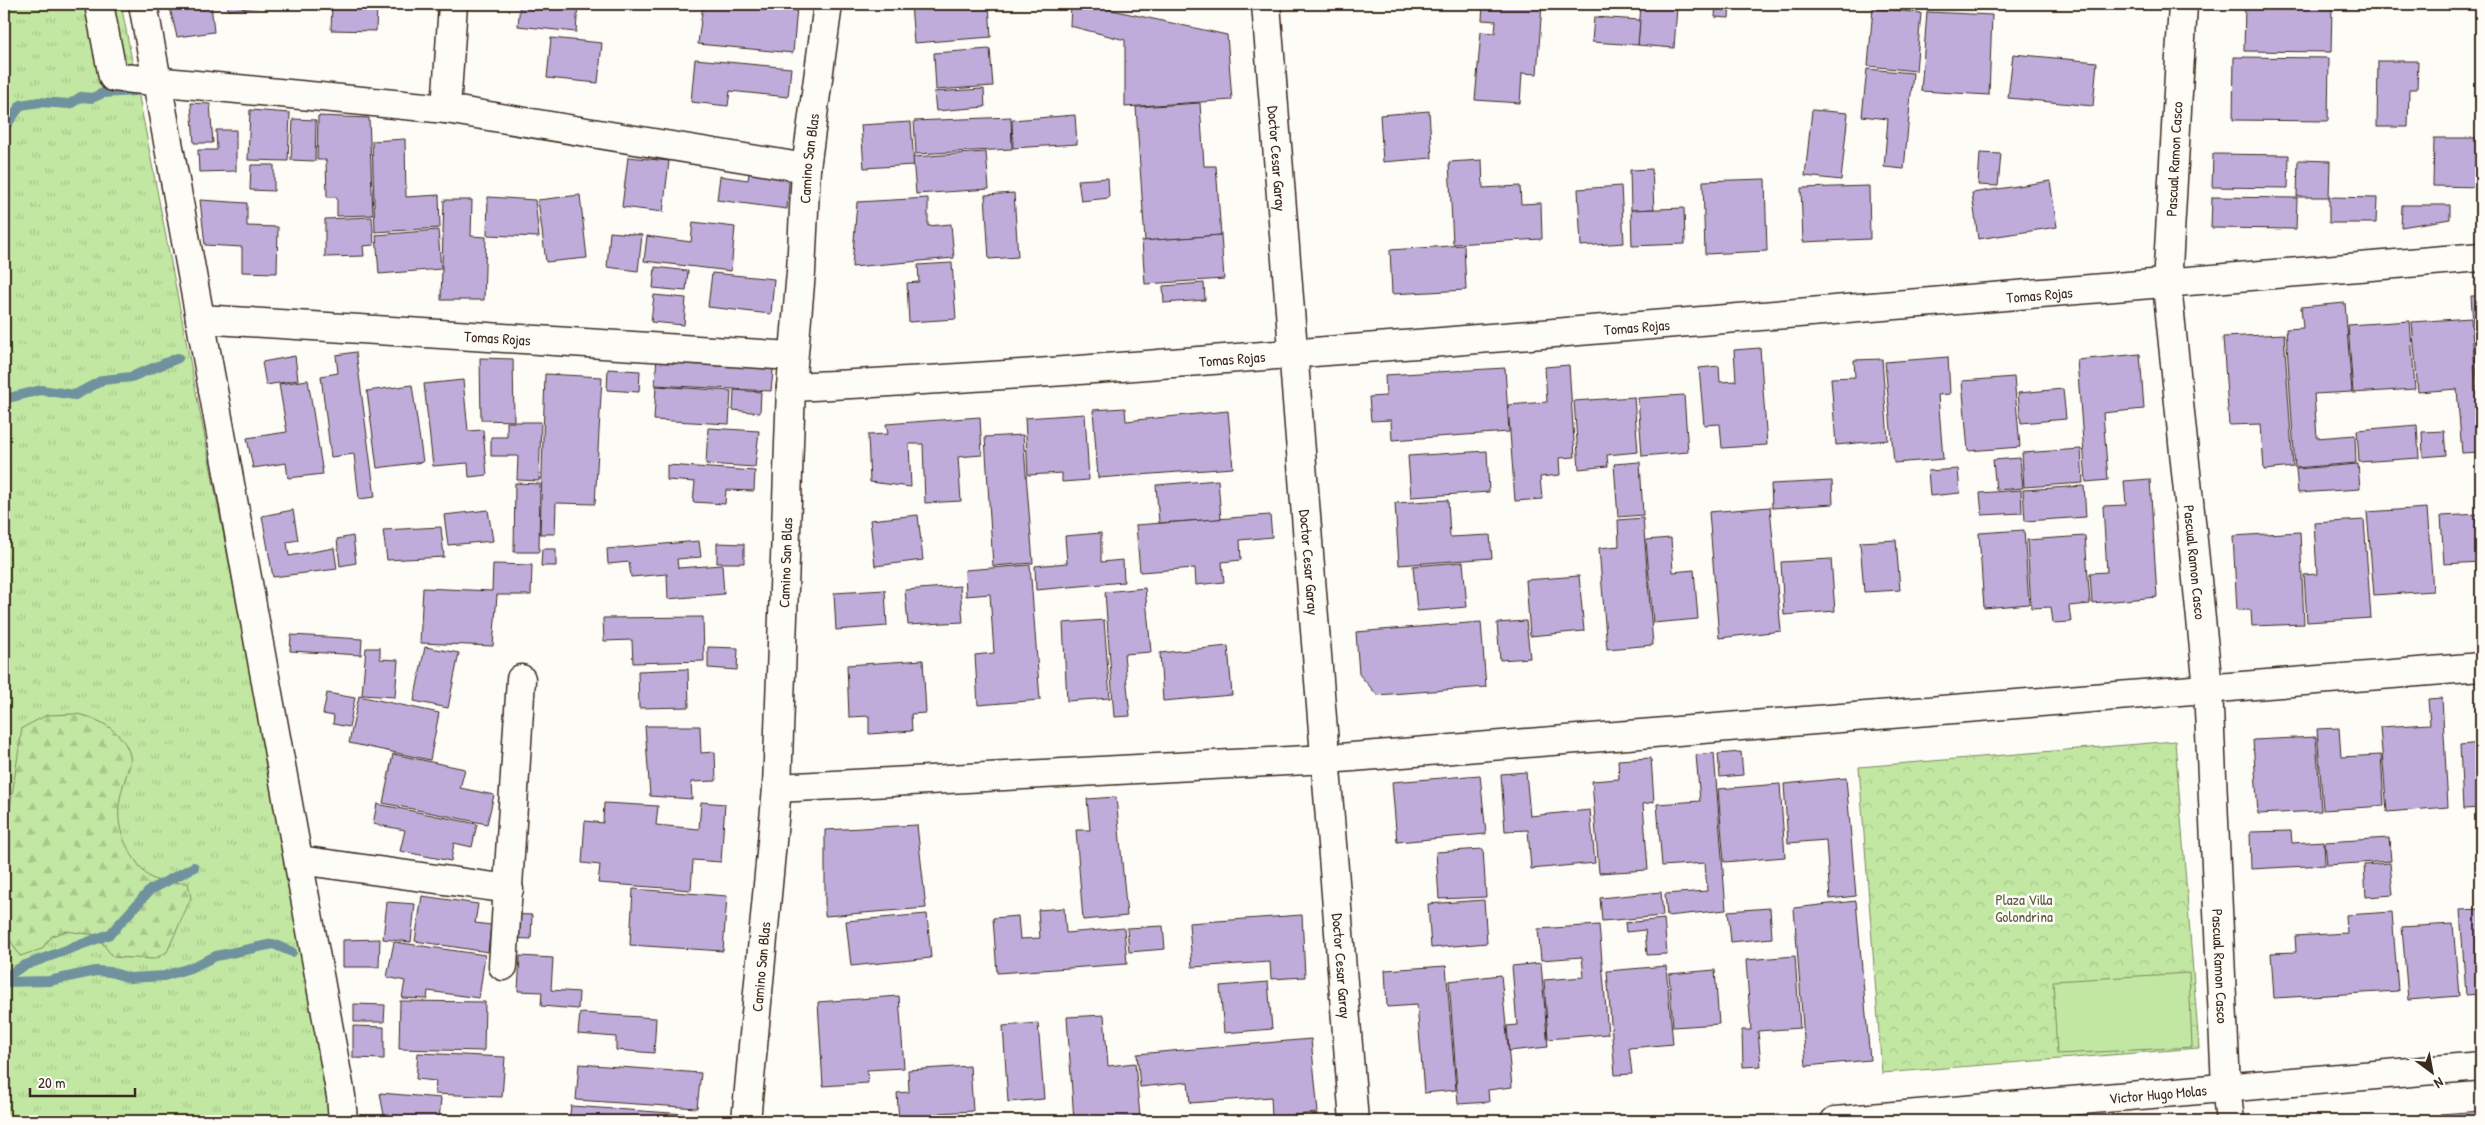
<svg xmlns="http://www.w3.org/2000/svg" width="2485" height="1125" viewBox="0 0 2485 1125" font-family="'Patrick Hand',sans-serif">
<defs>
<pattern id="grass-tufts" width="24" height="20" patternUnits="userSpaceOnUse" patternTransform="scale(1.25)"><rect width="24" height="20" fill="#c1e7a2"/><path d="M3 7l-1-3M5 7V3M7 7l1-3M15 17l-1-3M17 17v-4M19 17l1-3" fill="none" stroke="#a7c68b"/></pattern>
<pattern id="forest-firs" width="22" height="20" patternUnits="userSpaceOnUse" patternTransform="scale(1.25)"><rect width="22" height="20" fill="#c1e7a2"/><path d="M5 1l3.5 6h-7zM16 11l3.5 6h-7z" fill="#a7c68b"/></pattern>
<pattern id="park-crowns" width="20" height="18" patternUnits="userSpaceOnUse" patternTransform="scale(1.25)"><rect width="20" height="18" fill="#c1e7a2"/><path d="M2 6a3 3 0 1 1 6 0M12 15a3 3 0 1 1 6 0" fill="none" stroke="#a7c68b"/></pattern>
</defs>
<rect width="100%" height="100%" fill="#fdfcf7"/>
<filter id="ink" filterUnits="userSpaceOnUse"><feTurbulence type="fractalNoise" baseFrequency=".02" numOctaves="2"/><feDisplacementMap in="SourceGraphic" scale="10" xChannelSelector="R" yChannelSelector="G"/><feConvolveMatrix kernelMatrix="1 2 1 2 8 2 1 2 1" color-interpolation-filters="sRGB"/></filter>
<g filter="url(#ink)">
<!-- grass -->
<polygon fill="url(#grass-tufts)" stroke="#7e8860" points="4,4 121,4 337,1121 4,1121"/>
<!-- forest -->
<path fill="url(#forest-firs)" stroke="#7e8860" d="M76,714C97,717 125,732 130,756C132,766 125,776 123,786C114,817 119,838 138,864C143,872 149,878 158,881C167,884 179,882 188,883L191,898L167,952L154,959L113,957L96,935L66,931L52,936L42,949L20,956L4,930V849L22,728L47,715Z"/>
<!-- park -->
<polygon fill="url(#park-crowns)" stroke="#7e8860" points="2175,741 2199,1048 1882,1073 1859,767"/>
<!-- garden -->
<polygon fill="#c1e7a2" stroke="#7e8860" points="2189,973 2192,1047 2057,1054 2053,981"/>
<g fill="none" stroke-linecap="round" stroke-linejoin="round">
<!-- stream -->
<g stroke="#6f929e" stroke-width="10">
<polyline points="4,128 21,105 39,102 70,104 81,97 92,98 103,93 135,91"/>
<polyline points="4,399 41,390 75,395 103,380 131,377 178,358"/>
<polyline points="4,978 23,966 110,934 150,890 194,867"/>
<polyline points="4,982 49,981 96,971 110,972 130,978 164,976 190,968 216,956 273,944 292,952"/>
</g>
</g>
<!-- building -->
<g fill="#c0acdb" stroke="#3b2a1e">
<polygon points="169,4 211,4 214,32 177,37"/>
<polygon points="228,4 258,4 258,7 228,10"/>
<polygon points="332,4 377,4 376,31 331,30"/>
<polygon points="520,4 578,4 576,32 518,26"/>
<polygon points="703,4 757,4 797,8 793,53 698,44"/>
<polygon points="911,4 989,4 991,37 914,43"/>
<polygon points="1071,4 1084,4 1227,35 1232,100 1125,107 1125,40 1070,26"/>
<polygon points="1478,4 1542,4 1537,74 1522,73 1520,103 1475,100 1481,32 1495,33 1496,21 1482,20 1483,4"/>
<polygon points="1716,4 1730,4 1729,18 1715,17"/>
<polygon points="2288,4 2337,4 2337,6"/>
<polygon points="1641,5 1677,7 1674,48 1638,45"/>
<polygon points="2245,5 2332,6 2331,52 2244,51"/>
<polygon points="1873,8 1921,13 1916,71 1868,66"/>
<polygon points="1927,12 1992,15 1989,95 1921,91"/>
<polygon points="1594,17 1640,20 1638,45 1592,42"/>
<polygon points="551,38 602,43 598,83 547,78"/>
<polygon points="990,49 993,86 936,90 934,53"/>
<polygon points="2013,54 2097,62 2093,106 2008,98"/>
<polygon points="2234,57 2329,58 2328,121 2233,120"/>
<polygon points="695,59 791,68 788,97 730,91 728,106 691,102"/>
<polygon points="2378,61 2418,61 2417,89 2409,89 2408,127 2377,127"/>
<polygon points="1867,69 1913,73 1904,169 1884,167 1888,119 1862,116"/>
<polygon points="984,89 985,107 936,111 934,92"/>
<polygon points="191,103 210,104 213,143 194,143"/>
<polygon points="1200,103 1204,166 1216,166 1221,235 1145,241 1136,107"/>
<polygon points="250,110 290,113 288,161 248,160"/>
<polygon points="1812,110 1848,113 1841,180 1805,176"/>
<polygon points="1429,111 1432,158 1383,162 1380,115"/>
<polygon points="1075,115 1077,144 1013,148 1012,120"/>
<polygon points="318,116 369,118 373,215 337,216 337,197 327,197 326,160 317,160"/>
<polygon points="1011,117 1012,149 916,154 914,121"/>
<polygon points="293,119 316,120 315,161 291,160"/>
<polygon points="911,122 914,165 864,168 861,125"/>
<polygon points="216,130 236,130 236,171 199,172 198,150 217,150"/>
<polygon points="2434,138 2481,138 2481,187 2433,186"/>
<polygon points="405,139 406,197 439,195 440,228 375,232 372,141"/>
<polygon points="986,152 989,189 916,194 913,157"/>
<polygon points="1980,153 2001,154 1998,186 1978,185"/>
<polygon points="2213,154 2289,155 2288,188 2212,187"/>
<polygon points="628,157 669,161 663,212 622,207"/>
<polygon points="1482,160 1483,188 1520,186 1521,204 1541,203 1542,239 1453,244 1449,162"/>
<polygon points="2298,160 2330,161 2329,197 2297,197"/>
<polygon points="251,165 274,165 274,191 250,190"/>
<polygon points="750,167 790,172 787,209 717,200 720,176 748,180"/>
<polygon points="1652,169 1654,209 1631,210 1630,170"/>
<polygon points="1108,178 1109,198 1081,201 1078,180"/>
<polygon points="1765,179 1767,251 1705,254 1703,181"/>
<polygon points="2050,181 2057,227 1978,239 1972,193"/>
<polygon points="1621,186 1624,243 1581,246 1578,189"/>
<polygon points="1869,186 1870,239 1803,242 1801,188"/>
<polygon points="1014,193 1018,257 989,259 985,195"/>
<polygon points="580,195 587,258 546,262 538,200"/>
<polygon points="488,197 535,200 539,237 487,235"/>
<polygon points="2212,197 2297,198 2296,229 2211,228"/>
<polygon points="2329,197 2377,198 2376,223 2329,223"/>
<polygon points="928,198 928,226 951,224 954,258 852,267 857,202"/>
<polygon points="200,200 247,203 247,226 278,227 277,273 242,272 242,247 205,245"/>
<polygon points="444,200 472,200 471,236 486,237 484,300 441,300"/>
<polygon points="2402,205 2450,205 2450,219 2401,227"/>
<polygon points="1684,208 1685,244 1632,246 1631,210"/>
<polygon points="372,217 374,245 363,246 364,256 325,257 325,219"/>
<polygon points="693,222 735,227 731,271 644,261 647,236 691,242"/>
<polygon points="438,230 441,269 379,274 376,235"/>
<polygon points="610,232 642,235 638,271 607,267"/>
<polygon points="1221,235 1224,279 1145,284 1142,241"/>
<polygon points="1464,245 1466,290 1392,294 1390,250"/>
<polygon points="952,263 956,319 909,322 907,283 919,282 918,265"/>
<polygon points="655,267 688,271 686,291 653,288"/>
<polygon points="712,273 774,279 771,314 708,307"/>
<polygon points="1204,283 1205,300 1164,303 1163,286"/>
<polygon points="654,295 686,298 684,325 651,322"/>
<polygon points="2471,296 2481,296 2481,389 2478,390"/>
<polygon points="2345,303 2352,392 2314,394 2317,438 2355,435 2356,463 2295,468 2286,329 2303,328 2301,307"/>
<polygon points="2471,318 2481,452 2462,453 2457,389 2418,392 2412,322"/>
<polygon points="2410,321 2415,389 2353,393 2348,325"/>
<polygon points="2284,334 2293,467 2264,470 2261,424 2229,425 2223,337"/>
<polygon points="1760,348 1767,445 1722,448 1720,424 1704,425 1699,368 1719,366 1720,382 1736,381 1734,350"/>
<polygon points="356,352 375,497 359,499 354,454 331,457 321,376 338,373 336,355"/>
<polygon points="2140,354 2144,409 2103,413 2108,480 2086,482 2077,360"/>
<polygon points="657,355 774,362 771,391 655,385"/>
<polygon points="295,356 298,380 266,385 262,362"/>
<polygon points="1948,357 1950,394 1938,395 1943,459 1894,463 1885,362"/>
<polygon points="480,358 513,359 514,421 481,420"/>
<polygon points="1882,359 1888,440 1836,445 1831,378 1855,377 1854,360"/>
<polygon points="1569,365 1575,457 1559,458 1560,475 1540,477 1542,499 1515,501 1508,405 1547,402 1545,367"/>
<polygon points="1505,368 1509,432 1392,440 1391,420 1371,421 1369,397 1386,396 1385,375"/>
<polygon points="608,369 640,371 639,392 607,390"/>
<polygon points="545,374 602,377 595,504 556,503 555,534 540,534"/>
<polygon points="2014,377 2020,447 1968,451 1962,381"/>
<polygon points="308,380 323,474 288,478 286,463 253,468 247,438 287,432 279,384"/>
<polygon points="463,380 468,431 483,430 487,475 469,477 468,463 433,466 424,384"/>
<polygon points="412,385 423,462 377,468 367,391"/>
<polygon points="656,386 731,391 729,424 654,420"/>
<polygon points="2063,389 2066,419 2021,423 2018,393"/>
<polygon points="734,390 761,392 760,413 733,410"/>
<polygon points="1684,395 1688,452 1642,456 1638,398"/>
<polygon points="1634,397 1638,452 1607,455 1608,466 1579,469 1574,401"/>
<polygon points="1125,408 1126,421 1228,411 1233,468 1098,478 1093,410"/>
<polygon points="1085,414 1089,480 1062,482 1062,473 1028,475 1025,418"/>
<polygon points="980,417 982,455 958,457 961,501 925,503 923,444 909,444 911,487 870,482 868,435 888,434 886,424"/>
<polygon points="507,422 541,422 539,481 517,480 518,456 491,456 491,437 507,437"/>
<polygon points="2417,425 2419,458 2359,462 2357,430"/>
<polygon points="708,428 759,431 755,467 706,464"/>
<polygon points="2444,431 2446,455 2423,457 2422,432"/>
<polygon points="1023,435 1033,563 993,566 985,437"/>
<polygon points="2081,449 2083,483 2024,487 2022,453"/>
<polygon points="1487,451 1489,492 1411,497 1408,456"/>
<polygon points="2020,458 2023,488 1996,490 1993,460"/>
<polygon points="1640,462 1643,515 1618,517 1614,464"/>
<polygon points="2358,464 2360,489 2298,493 2296,469"/>
<polygon points="667,465 755,471 754,491 726,490 725,504 693,502 695,482 667,480"/>
<polygon points="1958,469 1960,493 1930,496 1928,471"/>
<polygon points="2150,479 2157,597 2092,603 2090,573 2107,572 2103,506 2126,505 2124,481"/>
<polygon points="1218,480 1221,519 1159,523 1156,485"/>
<polygon points="1832,481 1833,504 1772,508 1771,484"/>
<polygon points="515,483 540,484 539,552 514,552"/>
<polygon points="2084,486 2086,517 2025,521 2023,490"/>
<polygon points="2021,490 2022,513 1982,515 1980,493"/>
<polygon points="1448,500 1450,537 1490,535 1492,558 1399,565 1395,503"/>
<polygon points="1770,507 1781,631 1719,638 1709,512"/>
<polygon points="2427,508 2433,591 2374,595 2367,512"/>
<polygon points="293,510 298,540 287,542 289,556 334,548 337,569 273,577 262,516"/>
<polygon points="488,510 493,541 448,545 444,515"/>
<polygon points="2481,514 2481,562 2444,564 2441,516"/>
<polygon points="918,515 923,560 875,566 870,520"/>
<polygon points="1270,515 1272,537 1240,540 1241,560 1222,562 1224,582 1196,585 1195,568 1140,572 1136,525"/>
<polygon points="1643,518 1653,645 1607,649 1599,548 1619,546 1618,520"/>
<polygon points="2364,520 2371,618 2307,622 2304,575 2317,574 2314,523"/>
<polygon points="441,527 444,557 387,560 383,530"/>
<polygon points="2024,530 2029,604 1984,608 1979,533"/>
<polygon points="2300,532 2304,624 2252,626 2251,610 2237,610 2233,536"/>
<polygon points="1101,533 1101,562 1123,560 1124,582 1036,590 1035,566 1067,563 1065,536"/>
<polygon points="353,536 356,563 340,566 337,539"/>
<polygon points="2085,536 2090,604 2069,606 2071,622 2053,623 2051,607 2031,608 2027,540"/>
<polygon points="1671,538 1673,572 1694,570 1698,619 1653,623 1646,540"/>
<polygon points="1896,540 1900,590 1864,592 1860,542"/>
<polygon points="699,541 701,557 677,559 678,568 722,565 724,594 668,599 667,574 631,577 629,562 608,564 607,549"/>
<polygon points="717,543 744,544 744,563 717,563"/>
<polygon points="542,549 556,549 556,566 541,566"/>
<polygon points="1831,559 1835,611 1784,615 1781,562"/>
<polygon points="1463,562 1467,607 1417,611 1413,566"/>
<polygon points="493,564 532,565 531,595 497,595 493,646 420,643 423,588 492,591"/>
<polygon points="1030,565 1040,700 978,705 975,655 994,653 990,594 966,596 965,570"/>
<polygon points="1579,576 1584,631 1530,636 1526,580"/>
<polygon points="960,586 963,622 908,625 905,590"/>
<polygon points="1145,588 1151,652 1124,654 1130,716 1114,717 1105,592"/>
<polygon points="885,590 887,626 836,630 834,593"/>
<polygon points="703,617 704,661 633,663 632,640 604,641 603,618"/>
<polygon points="1104,620 1110,698 1067,701 1063,623"/>
<polygon points="1526,621 1530,658 1500,660 1497,623"/>
<polygon points="1481,622 1486,687 1377,695 1359,674 1356,632"/>
<polygon points="291,635 362,639 361,655 290,651"/>
<polygon points="1228,646 1232,695 1163,701 1160,653"/>
<polygon points="425,647 459,653 448,708 414,701"/>
<polygon points="708,647 738,648 737,670 708,668"/>
<polygon points="366,648 380,648 380,659 398,660 395,697 362,695"/>
<polygon points="923,660 926,713 911,714 912,731 869,734 869,716 849,717 847,665"/>
<polygon points="688,669 689,707 639,708 638,671"/>
<polygon points="327,693 355,698 349,727 333,724 334,716 323,714"/>
<polygon points="359,696 439,713 430,760 349,743"/>
<polygon points="2442,698 2448,807 2387,812 2380,727 2430,724 2428,699"/>
<polygon points="645,726 700,726 701,753 715,752 716,781 691,782 692,799 650,796"/>
<polygon points="2339,728 2341,757 2381,755 2384,806 2323,810 2317,729"/>
<polygon points="2316,737 2321,811 2258,814 2253,740"/>
<polygon points="2481,743 2481,808 2463,809 2460,745"/>
<polygon points="1741,752 1743,775 1720,777 1718,754"/>
<polygon points="1714,753 1726,910 1667,916 1665,894 1707,891 1705,863 1662,866 1657,804 1700,801 1696,755"/>
<polygon points="393,754 465,769 460,788 494,795 487,824 383,803"/>
<polygon points="1651,758 1654,802 1643,804 1648,870 1599,873 1592,781 1619,779 1618,760"/>
<polygon points="1526,772 1530,816 1590,810 1595,863 1531,869 1528,830 1505,831 1501,774"/>
<polygon points="1480,775 1486,834 1397,842 1392,782"/>
<polygon points="1846,778 1856,896 1830,899 1826,840 1788,843 1784,784"/>
<polygon points="1780,784 1785,857 1724,862 1718,789"/>
<polygon points="1116,797 1127,916 1083,920 1076,830 1090,830 1087,799"/>
<polygon points="701,802 725,804 721,862 693,860 691,890 598,883 600,865 582,863 585,821 603,823 604,803 658,806 656,825 699,829"/>
<polygon points="377,804 477,824 472,847 454,843 451,861 400,851 405,830 373,824"/>
<polygon points="917,825 926,908 825,916 825,830"/>
<polygon points="2291,831 2292,843 2324,841 2325,865 2251,869 2250,832"/>
<polygon points="2389,838 2391,861 2327,865 2325,842"/>
<polygon points="1483,849 1486,897 1439,899 1436,852"/>
<polygon points="2390,863 2393,895 2366,897 2364,865"/>
<polygon points="633,889 727,896 723,951 630,945"/>
<polygon points="1661,892 1663,916 1602,921 1600,898"/>
<polygon points="422,896 478,904 475,923 491,925 488,952 415,941"/>
<polygon points="1484,900 1487,943 1431,948 1428,904"/>
<polygon points="1856,901 1870,1060 1806,1066 1794,908"/>
<polygon points="387,902 415,904 411,942 383,939"/>
<polygon points="1064,908 1066,933 1124,928 1127,964 997,973 993,918 1018,916 1020,939 1040,938 1038,910"/>
<polygon points="1770,908 1772,938 1731,942 1728,911"/>
<polygon points="2481,909 2481,994 2466,995 2460,910"/>
<polygon points="2392,912 2398,991 2274,998 2271,953 2296,952 2295,936 2347,933 2346,915"/>
<polygon points="510,914 532,915 531,939 509,938"/>
<polygon points="927,914 931,958 851,966 846,921"/>
<polygon points="1302,915 1305,977 1271,979 1270,962 1192,967 1189,923"/>
<polygon points="1664,919 1667,954 1647,955 1645,930 1626,932 1625,923"/>
<polygon points="2453,924 2459,996 2408,1000 2402,927"/>
<polygon points="1599,925 1608,1034 1548,1039 1544,980 1584,977 1582,957 1541,960 1538,929"/>
<polygon points="1163,926 1165,949 1129,952 1127,928"/>
<polygon points="380,939 379,967 343,967 343,940"/>
<polygon points="394,942 485,955 479,998 428,991 427,999 402,998 405,981 387,977"/>
<polygon points="520,956 553,958 551,990 579,992 578,1009 541,1006 542,992 518,991"/>
<polygon points="1795,956 1800,1028 1758,1031 1761,1066 1743,1067 1742,1030 1751,1030 1746,960"/>
<polygon points="1541,963 1548,1047 1509,1051 1507,1026 1517,1025 1512,966"/>
<polygon points="1446,966 1456,1090 1424,1093 1417,1005 1387,1007 1385,970"/>
<polygon points="1666,966 1673,1044 1629,1048 1632,1074 1615,1075 1607,971"/>
<polygon points="1715,970 1719,1024 1673,1027 1669,974"/>
<polygon points="1501,975 1512,1087 1488,1090 1489,1102 1458,1104 1449,981"/>
<polygon points="1268,982 1272,1029 1224,1033 1220,986"/>
<polygon points="899,996 904,1068 867,1070 868,1083 823,1086 818,1002"/>
<polygon points="400,1001 485,1002 484,1051 399,1049"/>
<polygon points="354,1004 385,1005 384,1022 354,1022"/>
<polygon points="580,1013 656,1018 654,1053 616,1050 616,1037 578,1034"/>
<polygon points="1104,1015 1108,1066 1135,1063 1140,1117 1074,1121 1067,1017"/>
<polygon points="1038,1023 1044,1099 1008,1102 1003,1026"/>
<polygon points="353,1026 384,1027 384,1059 353,1058"/>
<polygon points="1311,1039 1318,1113 1272,1117 1271,1097 1190,1103 1188,1082 1140,1087 1137,1054"/>
<polygon points="418,1053 505,1057 502,1097 435,1094 436,1081 416,1079"/>
<polygon points="579,1064 701,1073 697,1108 576,1100"/>
<polygon points="970,1066 973,1111 939,1113 940,1121 899,1121 897,1093 909,1092 908,1070"/>
<polygon points="380,1093 441,1098 439,1121 385,1121"/>
<polygon points="571,1106 685,1114 685,1121 569,1121"/>
<polygon points="2481,1111 2481,1121 2440,1121 2440,1114"/>
</g>
<g fill="none" stroke-linecap="round" stroke-linejoin="round">
<!-- minor casing -->
<g stroke="#3b2a1e" stroke-width="31">
<g id="minor">
<polyline points="99,4 113,77 446,109 806,168"/>
<polyline points="143,4 341,1096 343,1121"/>
<path id="s1" d="M1266,4C1293,376 1326,749 1354,1121"/>
<path id="s2" d="M2183,4L2167,285L2208,688L2226,1087L2230,1121"/>
<polyline points="446,109 453,4"/>
<path id="s3" d="M200,319L793,356"/>
<path id="s4" d="M791,387C1037,376 1284,354 1530,335C1847,310 2164,285 2481,257"/>
<polyline points="777,788 1327,759 2481,667"/>
<polyline points="299,860 509,889"/>
<polyline points="503,966 521,679"/>
<path id="s5" d="M746,1121L777,788L791,387L801,272L806,168L828,4"/>
<path id="s6" d="M1835,1121L2481,1066"/>
</g>
</g>
<!-- minor -->
<use href="#minor" stroke="#fdfcf7" stroke-width="28"/>
</g>
</g>
<g text-anchor="middle" dominant-baseline="central" stroke-width="5" stroke-linejoin="round" paint-order="stroke">
<!-- street labels -->
<g font-size="15" fill="#3b2a1e" stroke="#fdfcf7">
<text stroke="none"><textPath href="#s5" startOffset="965">Camino San Blas</textPath></text>
<text stroke="none"><textPath href="#s1" startOffset="155">Doctor Cesar Garay</textPath></text>
<text transform="translate(2174 159) rotate(-87)">Pascual Ramon Casco</text>
<text stroke="none"><textPath href="#s4" startOffset="1252">Tomas Rojas</textPath></text>
<text stroke="none"><textPath href="#s4" startOffset="848">Tomas Rojas</textPath></text>
<text stroke="none"><textPath href="#s3" startOffset="298">Tomas Rojas</textPath></text>
<text stroke="none"><textPath href="#s4" startOffset="442">Tomas Rojas</textPath></text>
<text stroke="none"><textPath href="#s5" startOffset="560">Camino San Blas</textPath></text>
<text stroke="none"><textPath href="#s2" startOffset="560">Pascual Ramon Casco</textPath></text>
<text stroke="none"><textPath href="#s1" startOffset="560">Doctor Cesar Garay</textPath></text>
<text stroke="none"><textPath href="#s5" startOffset="155">Camino San Blas</textPath></text>
<text stroke="none"><textPath href="#s1" startOffset="965">Doctor Cesar Garay</textPath></text>
<text stroke="none"><textPath href="#s2" startOffset="965">Pascual Ramon Casco</textPath></text>
<text stroke="none"><textPath href="#s6" startOffset="324">Victor Hugo Molas</textPath></text>
</g>
<!-- park labels -->
<g font-size="15" fill="#5c593f" stroke="#fdfcf7">
<text x="2024" y="899">Plaza Villa<tspan x="2024" dy="17">Golondrina</tspan></text>
</g>
</g>
<!-- margin -->
<rect width="2485" height="1125" fill="none" stroke="#fdfcf7" stroke-width="20"/>
<rect x="10" y="10" width="2465" height="1105" fill="none" stroke="#3b2a1e" stroke-width="2" filter="url(#ink)"/>
<!-- north arrow -->
<g transform="translate(2432 1072) rotate(148)" stroke="#fdfcf7" stroke-width="4" paint-order="stroke">
<path d="M0-4L9 19L0 12L-9 19Z" fill="#3b2a1e"/>
<text y="-8" font-size="14" font-weight="bold" text-anchor="middle" fill="#3b2a1e">N</text>
</g>
<!-- scale -->
<path d="M30 1088v8h105v-8" fill="none" stroke="#3b2a1e" stroke-width="2.5"/>
<text x="38" y="1088" font-size="15" fill="#3b2a1e" stroke="#fdfcf7" stroke-width="4" paint-order="stroke">20 m</text>
</svg>
